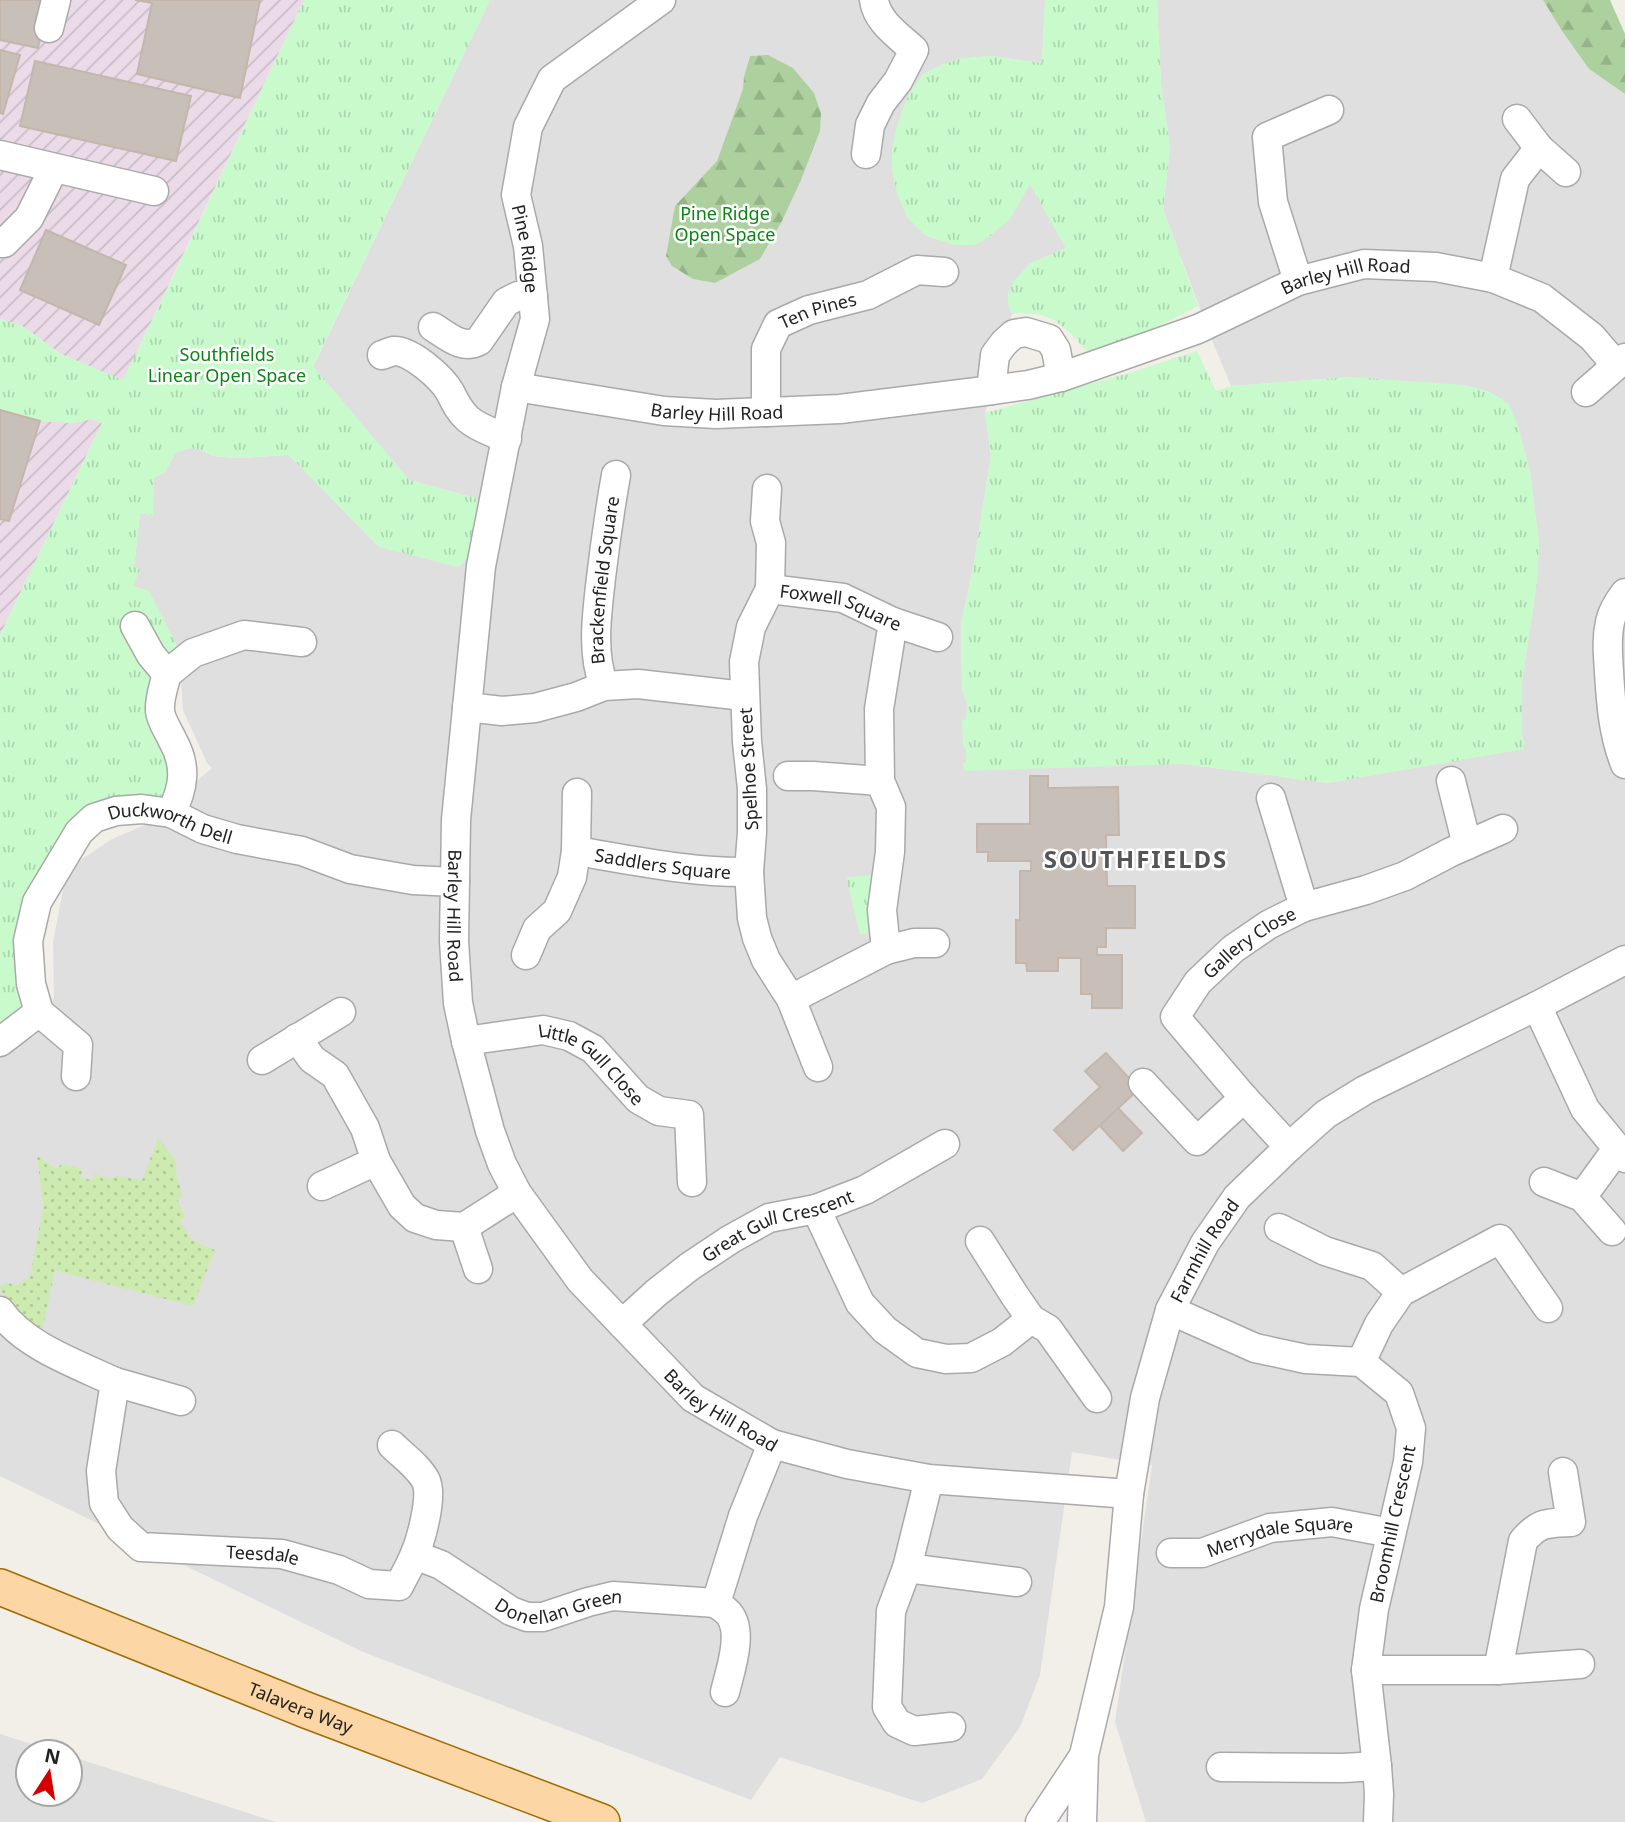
<svg xmlns="http://www.w3.org/2000/svg" width="1625" height="1822" viewBox="0 0 1625 1822" font-family="'Noto Sans',sans-serif">
	<style>
		.residential { fill: #e0dfdf }
		.industrial { fill: url(#industrial-furrows) }
		.grass { fill: url(#grass-dots) }
		.forest { fill: url(#forest-firs) }
		.park { fill: url(#park-tufts) }
		.building { fill: #c7bfb8; stroke: #c4b6ab; stroke-width: 2 }
		.lines { fill: none; stroke-linecap: round; stroke-linejoin: round }
		.minor-casing { stroke: #a9a9a9; stroke-width: 31 }
		.major-casing { stroke: #a06b00; stroke-width: 38 }
		.minor { stroke: #fff; stroke-width: 28 }
		.major { stroke: #fcd6a4; stroke-width: 35 }
		.labels { text-anchor: middle; dominant-baseline: central; stroke-width: 5; stroke-linejoin: round; paint-order: stroke }
		.park-label { font-size: 18px; fill: #0c8416; stroke: #fff }
		.street-label { font-size: 18px; fill: #222; stroke: #fff }
		.district-label { font-size: 24px; font-weight: bold; letter-spacing: 2px; fill: #555; stroke: #fff }
	</style>
	<defs>
		<pattern id="industrial-furrows" width="10" height="10" patternUnits="userSpaceOnUse" patternTransform="scale(1.75)"><rect width="10" height="10" fill="#ebdbe8"/><path d="M-1 1l2-2M0 10L10 0M9 11l2-2" fill="none" stroke="#c9bcc7"/></pattern>
		<pattern id="grass-dots" width="8" height="8" patternUnits="userSpaceOnUse" patternTransform="scale(1.75)"><rect width="8" height="8" fill="#cdebb0"/><path d="M2 2h.1M6 6h.1" fill="none" stroke="#b0c997" stroke-width="1.8" stroke-linecap="round"/></pattern>
		<pattern id="forest-firs" width="22" height="20" patternUnits="userSpaceOnUse" patternTransform="scale(1.75)"><rect width="22" height="20" fill="#add19e"/><path d="M5 1l3.5 6h-7zM16 11l3.5 6h-7z" fill="#95b388"/></pattern>
		<pattern id="park-tufts" width="24" height="20" patternUnits="userSpaceOnUse" patternTransform="scale(1.75)"><rect width="24" height="20" fill="#c8facc"/><path d="M3 7l-1-3M5 7V3M7 7l1-3M15 17l-1-3M17 17v-4M19 17l1-3" fill="none" stroke="#acd6af"/></pattern>
	</defs>
	<rect width="100%" height="100%" fill="#f2efe9"/>
	<path class="residential" d="M490,0h555l-3,63 -52,-7 -32,3 -17,6 69,154 20,-36 36,65 -37,16 -21,39 4,11 -27,99 6,42 -17,108 -13,61 1,65 5,15 -1,58 218,2 144,19 197,-35 -3,-13v-54l15,-99 2,-38 -9,-72 -13,-49 -167,-46 -119,9 -22,-53 -46,-124 7,-62 -9,-63 -4,-84h386l19,31 27,38 36,25v1728h-479l-31,-100 37,-257 -80,-13 -32,223 -20,52 -38,52 -60,24 -142,-46 -29,43 -388,-148 -363,-176v-419l36,-22 18,-38 -1,-55 14,-73 45,-30 33,-14 67,-57 -5,-5 -24,-53 -4,-60 -46,-64 6,-17 -5,-1 6,-55 12,2 1,-37 12,-6 10,-19 14,-5 10,1 14,7 25,2 51,-3 90,92 103,-47 -73,-20 -96,-113z
		M0,1734l57,18h-29v42h42v-38l206,66h-276z"/>
	<path class="industrial" d="M0,0h304l-181,381 -62,-27 -39,-28 -22,-7z
		M0,410l40,11 33,2 19,-4 10,4 -102,212z"/>
	<path class="grass" d="M158,1138l19,24 -2,8 8,26 -6,3 8,17 -5,5 12,19 23,10 -22,56 -138,-35 -14,65c-14,-13 -39,-29 -41,-50l6,-3 11,2 13,-8 13,-70 -6,-51 20,13 4,-5 21,5 -1,9 11,2 2,-6 17,5 6,-3 25,4z"/>
	<path class="forest" d="M1543,0h67l15,34v60l-36,-25 -27,-38z
		M768,55l25,13 21,25 7,20 -1,18 -19,49 -19,41 -22,38 -45,24 -22,-4 -21,-13 -6,-10 9,-50 42,-45 26,-72 1,-12 6,-21z"/>
	<path class="park" d="M304,0h186l-177,366 96,114 73,20 -10,55 -14,12 -79,-20 -90,-92 -51,3 -25,-2 -14,-7 -10,-1 -14,5 -10,19 -11,6 -1,37 -13,-1 -6,53 6,2 -7,17 16,5 30,59 -12,24 11,126 -62,11 -79,91 2,110 -39,30v-407l102,-212 -10,-4 -19,4 -33,-2 -40,-11v-91l22,7 39,28 62,26 52,-107z
		M1045,0h112l4,84 9,64 -7,61 35,97 -72,37 -39,8c-26,-27 -35,-41 -75,-37l-4,-11v-8l5,-13 16,-18 37,-16 -36,-64 -20,35 -21,18 -15,8h-20l-28,-9 -19,-19 -9,-21 -6,-25v-22l4,-20 7,-20 7,-17 13,-18 18,-9 17,-6 32,-3 52,7z
		M1197,351l19,40 15,-5 119,-9 115,8 23,6 20,12 9,20 13,49 9,72 -2,38 -15,99v54l3,14 -197,34 -144,-19 -220,7 -1,-7 3,-2v-13l-3,-2 -1,-27 4,-1 1,-15 -5,-15 -1,-65 13,-61 17,-108 -6,-42 144,-40z
		M880,875l-3,56 -17,4 -14,-58z"/>
	<path class="building" d="M0,0h48l-10,48 -38,-8z
		M135,0h125l-20,98 -103,-24 15,-71z
		M0,50l20,5 -17,59 -3,-1z
		M35,61l156,35 -15,65 -156,-35z
		M46,230l80,35 -27,60 -79,-35z
		M0,410l40,11 -31,100 -9,-2z
		M1030,776h18v12l70,-1 1,48h-13l1,51h28v42h-29v19h-9v8h25v53h-30v-14h-11v-36h-23v13h-31l-1,-8h-10v-43h4v-49h11v-10h-43v-9h-11v-28h53z
		M1106,1053l33,36 -66,61 -19,-20 46,-43 -15,-16z
		M1118,1108l24,25 -19,18 -23,-25z"/>
	<g class="lines">
		<g class="minor-casing">
			<g id="minor">
				<path id="s1" d="M661,0l-109,79 -24,48 -12,68 12,51 7,73 -19,68 -35,179 -25,254 -2,121 4,62 8,38 24,90 12,33 15,29 63,87 113,118 79,46 75,20 82,15 200,15"/>
				<path d="M49,28l7,-28"/>
				<path d="M1517,119l22,29 27,24"/>
				<path d="M866,154l4,-29 11,-22 17,-22 16,-31c-15,-14 -37,-28 -40,-50"/>
				<path d="M0,155l154,36"/>
				<path d="M0,243h4l25,-25 25,-50"/>
				<path d="M1493,278l22,-99 24,-31"/>
				<path d="M1298,281l-25,-79 -6,-65 62,-27"/>
				<path d="M433,327c15,9 29,23 46,14l27,-39 12,-6h15"/>
				<path d="M382,355c1,0 10,-4 11,-4 17,-2 49,27 57,41 5,10 9,19 18,27 10,9 27,14 39,20"/>
				<path id="s2" d="M516,387l148,24 52,3 124,-5 145,-18 43,-6 33,-8 137,-48 100,-48 66,-17 72,3 57,11 49,20 50,39 24,28"/>
				<path d="M991,390l4,-35 9,-12 10,-9 12,-2 23,7 7,11 5,27"/>
				<path d="M1586,392l39,-34"/>
				<path id="s3" d="M766,412v-63l12,-25 31,-14 59,-15 49,-25 27,2"/>
				<path d="M767,489l-2,32 6,22 -1,46"/>
				<path d="M1625,593c-6,8 -13,19 -15,29 -4,17 -2,33 -1,50 2,32 4,62 16,92"/>
				<path d="M135,626l16,29 16,19"/>
				<path id="s4" d="M604,686c-13,-34 -7,-72 -3,-108 4,-34 9,-69 15,-103"/>
				<path d="M467,707l35,4 33,-3 41,-11 28,-11 34,-2 106,12"/>
				<path d="M788,776h25l67,5"/>
				<path d="M1451,781l16,64"/>
				<path d="M1271,798l33,109"/>
				<path d="M171,813c13,-25 16,-47 2,-72 -4,-9 -12,-20 -13,-30 -1,-12 4,-26 7,-37l26,-21 51,-18 58,7"/>
				<path id="s5" d="M576,851c56,9 115,22 173,21"/>
				<path d="M886,950l28,-7h21"/>
				<path d="M526,955l11,-26 20,-18 15,-34 4,-26 1,-58"/>
				<path d="M791,999l95,-49 -4,-40 8,-58 1,-45 -11,-26 -1,-72 14,-87"/>
				<path d="M1537,1006l48,103 40,49"/>
				<path d="M297,1038l15,21 23,16 30,53 11,33 26,45 13,12 21,7 28,2 53,-34"/>
				<path id="s6" d="M466,1041l77,-11 26,6 24,13 45,50 21,12 30,4 3,67"/>
				<path d="M0,1042l39,-30"/>
				<path d="M262,1060l79,-48"/>
				<path id="s7" d="M818,1067l-27,-68 -25,-39 -9,-22 -5,-20 -3,-46 3,-40v-43l-5,-47 -3,-80 7,-35 19,-38 73,9 50,24 45,15"/>
				<path id="s8" d="M76,1076l2,-31 -39,-33 -8,-28 -3,-43 9,-39 42,-70 15,-14 22,-7 26,-2 29,4 32,16 34,10 65,12 48,18 63,11 42,2"/>
				<path d="M1143,1083l54,58 47,-43"/>
				<path id="s9" d="M1289,1147l-45,-49 -69,-81 23,-35 35,-33 35,-24 36,-18 62,-17 39,-14 46,-24 52,-23"/>
				<path d="M1544,1182l38,15 30,34"/>
				<path d="M322,1186l54,-25"/>
				<path d="M1582,1197l35,-48"/>
				<path d="M816,1209l44,94 25,27 32,23 29,6 25,-1 31,-16 29,-23"/>
				<path d="M464,1227l14,42"/>
				<path d="M1279,1228l46,23 47,15 29,26"/>
				<path d="M980,1241l35,55 16,23 17,10 49,69"/>
				<path d="M1170,1310l85,38 51,11 55,3 38,31 12,35 -3,34 -34,147 -8,61 11,96 2,28 -1,28"/>
				<path id="s10" d="M0,1311c24,35 77,53 115,71l-14,89 3,32 16,25 21,19 141,7 57,16 30,14 30,2c5,-10 11,-20 15,-30 7,-16 19,-59 12,-75 -7,-14 -23,-25 -34,-36"/>
				<path id="s11" d="M622,1324l34,-31 33,-26 42,-28 38,-21 47,-9 49,-19 80,-46"/>
				<path d="M1361,1362l18,-38 22,-32 99,-53 48,69"/>
				<path d="M115,1382l66,19"/>
				<path d="M929,1479l-22,89 -16,43 -4,96 10,16 17,8 37,-4"/>
				<path id="s12" d="M1171,1553h31l68,-25 62,-6 59,11"/>
				<path id="s13" d="M415,1555l26,10 70,46 16,6h16l45,-15 25,-6 103,7 27,-87 29,-72"/>
				<path d="M907,1568l110,14"/>
				<path d="M716,1603c4,4 10,7 13,11 15,18 1,57 -4,78"/>
				<path d="M1366,1670h132l82,-6"/>
				<path d="M1498,1670l25,-129c16,-19 24,-18 48,-19l-8,-50"/>
				<path d="M1221,1767l122,1 34,-2"/>
				<path d="M1040,1822l43,-65"/>
				<path id="s14" d="M1082,1822l2,-67 35,-148 10,-113 16,-96 25,-88 35,-67 32,-46 52,-50 37,-33 39,-24 172,-84 88,-46"/>
			</g>
		</g>
		<g class="major-casing">
			<g id="major">
				<path id="s15" d="M0,1587l306,123 296,112"/>
			</g>
		</g>
		<use href="#minor" class="minor"/>
		<use href="#major" class="major"/>
	</g>
	<g class="labels">
		<g class="park-label">
			<text x="725" y="213">Pine Ridge<tspan x="725" dy="21">Open Space</tspan></text>
			<text x="227" y="354">Southfields<tspan x="227" dy="21">Linear Open Space</tspan></text>
		</g>
		<g class="street-label">
			<text stroke="none"><textPath href="#s1" startOffset="312">Pine Ridge</textPath></text>
			<text stroke="none"><textPath href="#s2" startOffset="854">Barley Hill Road</textPath></text>
			<text stroke="none"><textPath href="#s3" startOffset="133">Ten Pines</textPath></text>
			<text stroke="none"><textPath href="#s2" startOffset="203">Barley Hill Road</textPath></text>
			<text stroke="none"><textPath href="#s4" startOffset="107">Brackenfield Square</textPath></text>
			<text stroke="none"><textPath href="#s7" startOffset="572">Foxwell Square</textPath></text>
			<text transform="translate(748 769) rotate(-93)">Spelhoe Street</text>
			<text stroke="none"><textPath href="#s8" startOffset="376">Duckworth Dell</textPath></text>
			<text stroke="none"><textPath href="#s5" startOffset="88">Saddlers Square</textPath></text>
			<text stroke="none"><textPath href="#s1" startOffset="987">Barley Hill Road</textPath></text>
			<text stroke="none"><textPath href="#s9" startOffset="280">Gallery Close</textPath></text>
			<text stroke="none"><textPath href="#s6" startOffset="138">Little Gull Close</textPath></text>
			<text stroke="none"><textPath href="#s11" startOffset="187">Great Gull Crescent</textPath></text>
			<text stroke="none"><textPath href="#s14" startOffset="590">Farmhill Road</textPath></text>
			<text stroke="none"><textPath href="#s1" startOffset="1575">Barley Hill Road</textPath></text>
			<text transform="translate(1392 1524) rotate(-78)">Broomhill Crescent</text>
			<text stroke="none"><textPath href="#s12" startOffset="112">Merrydale Square</textPath></text>
			<text stroke="none"><textPath href="#s10" startOffset="439">Teesdale</textPath></text>
			<text stroke="none"><textPath href="#s13" startOffset="161">Donellan Green</textPath></text>
			<text stroke="none"><textPath href="#s15" startOffset="324">Talavera Way</textPath></text>
		</g>
		<g class="district-label">
			<text x="1136" y="858">SOUTHFIELDS</text>
		</g>
	</g>
	<g transform="translate(49 1773) rotate(12)"><circle r="33" fill="#ffffff" stroke="#a7a7a7" stroke-width="2"/>
	<path d="M0-5L12 26L0 18L-12 26Z" fill="#d40000"/>
	<text y="-10" font-size="19" font-weight="bold" text-anchor="middle" fill="#222222">N</text>
	</g>
</svg>
